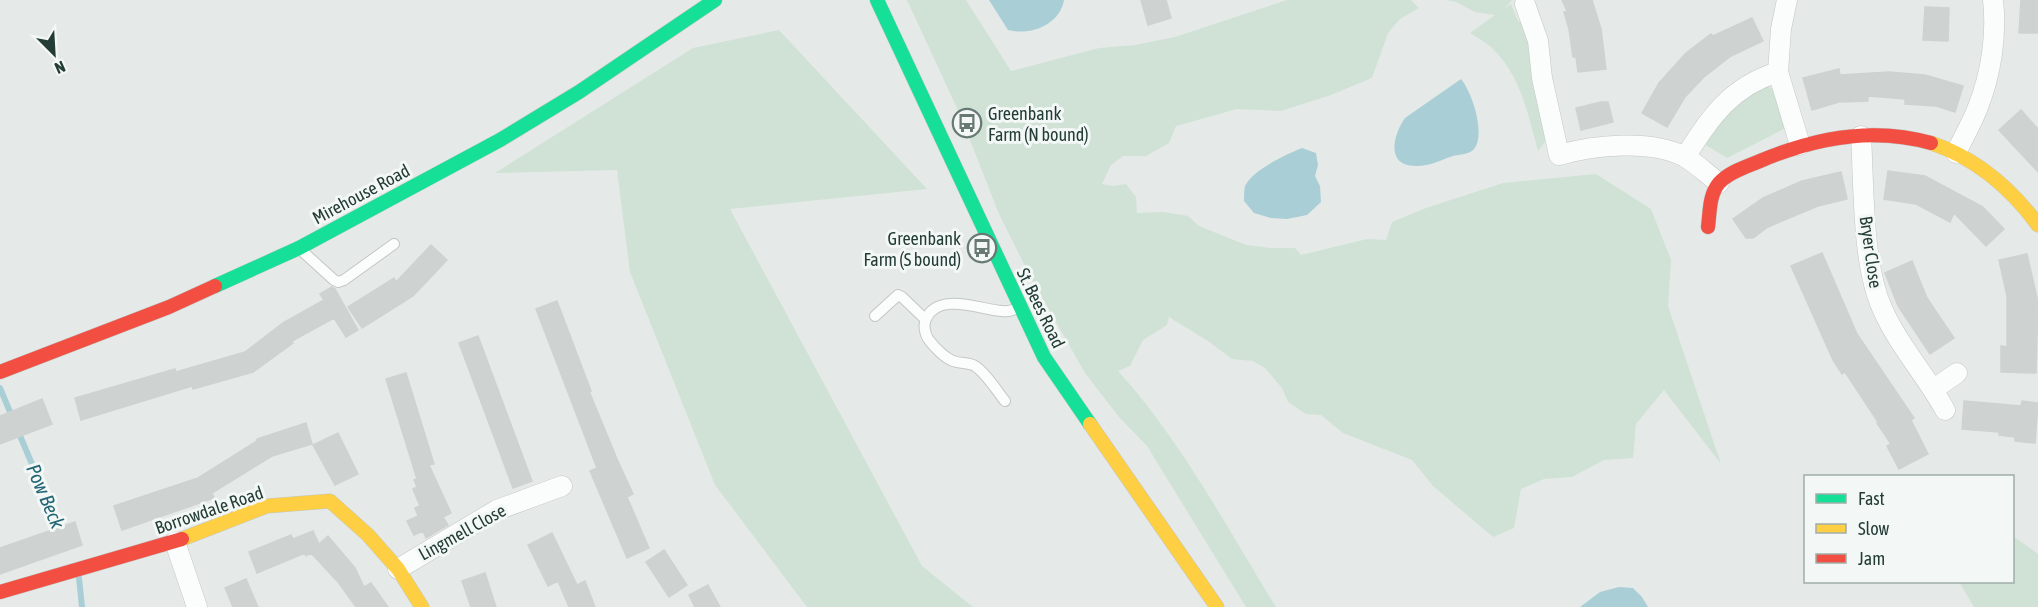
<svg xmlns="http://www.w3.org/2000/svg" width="2038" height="607" viewBox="0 0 2038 607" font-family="'Asap Condensed',sans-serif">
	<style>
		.green { fill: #cfe2d5 }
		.water { fill: #a9ced5 }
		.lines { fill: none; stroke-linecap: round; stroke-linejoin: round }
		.stream { stroke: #a9ced5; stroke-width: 6 }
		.building { fill: #ced2d1; stroke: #ced3d1; stroke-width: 1.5 }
		.lane-casing { stroke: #c2c7c5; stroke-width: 12 }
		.street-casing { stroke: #c2c7c5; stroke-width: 21 }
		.fast-casing { stroke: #c1c7c5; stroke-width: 15 }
		.slow-casing { stroke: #c1c7c5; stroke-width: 15 }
		.jam-casing { stroke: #c1c7c5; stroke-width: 15 }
		.lane { stroke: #fbfcfc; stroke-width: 10 }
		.street { stroke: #fbfcfc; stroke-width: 20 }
		.fast { stroke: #16e098; stroke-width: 14 }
		.slow { stroke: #ffcf43; stroke-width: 14 }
		.jam { stroke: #f24e42; stroke-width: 14 }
		.labels { text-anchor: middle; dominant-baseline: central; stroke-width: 6; stroke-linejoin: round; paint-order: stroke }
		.poi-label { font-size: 18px; fill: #243c36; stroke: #f3f8f6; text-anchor: start }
		.street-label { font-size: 18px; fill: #243c36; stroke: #f3f8f6 }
		.water-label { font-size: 20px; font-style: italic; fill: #226574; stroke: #f3f8f6 }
	</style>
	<rect width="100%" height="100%" fill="#e5eae8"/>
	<path class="green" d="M907,0h59l45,71 88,-23 36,-3 40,-8 112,-37h124l8,8 -19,11 -12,14 -16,45 -41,17 -50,16 -44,-2 -61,17 -7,17 -23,13h-23l-12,9 -9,19 10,2 14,-2 10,13 1,16 26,-1 25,4 11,10 47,19 25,3h24l6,7 66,-16 19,1 6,-18 34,-14 77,-25 93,-9 55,35 20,51 -3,46 53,158 -57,-74 -28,34 -3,34 -29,2 -32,17 -28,2 -23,10 -7,39 -21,9 -60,-51 -21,-26 -69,-27 -22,-18 -15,-1 -18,-12 -6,-14 -17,-20 -12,-7 -21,-2 -24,-18 -39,-24 -2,8 -24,15 -13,26 -12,5c63,69 109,157 158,236h-30l-99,-161 -28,-29 -34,-44 -53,-93 -33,-66 -38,-97z
		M1446,0h66l-8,9 7,-5 7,17 7,3 21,116 -8,11c-10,-36 -17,-75 -45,-102 -6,-6 -15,-11 -23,-16l25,-18 -20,-3 -19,-10z
		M779,30l148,159 -197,20 192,357 51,41h-166l-92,-122 -85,-213 -13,-102 -122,3 198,-125z
		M1764,85l9,4 13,39 -59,30 -23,-14 18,-28z
		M2013,536l25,18v53h-64l-15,-25h53z"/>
	<path class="water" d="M989,0h75c-4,25 -34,36 -56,30z
		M1461,79c11,13 25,55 13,70 -5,6 -14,5 -21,7 -12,4 -23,10 -36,10 -32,1 -24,-31 -12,-48z
		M1302,148l14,5 2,12 -3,11 5,10 1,16 -14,13 -20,4 -16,-1 -17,-5 -10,-12c0,-4 0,-11 1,-15 7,-16 42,-32 57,-38z
		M1619,587l14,1 9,9 6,10h-68l20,-15z"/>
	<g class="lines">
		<path class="stream" d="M0,388l13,31
			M18,431l44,104
			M79,578l3,29"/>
	</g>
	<path class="building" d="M1141,0h25l5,18 -23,7z
		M1562,0h30l9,29 5,40 -28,3 -2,-15h-3l-4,-28 -5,-17 3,-1z
		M2021,0h17v33h-19z
		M1925,7l24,1 -1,33 -25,-1z
		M1752,18l11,23 -32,15 -27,21 -19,20 -18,30 -25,-14 17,-30 27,-30 25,-19 2,2z
		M1839,69l1,6 49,-3 36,3 38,11 -8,26 -19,-6 -31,-2v-5l-37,-3v5l-29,1 -27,8 -9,-32z
		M1601,102h7l5,20 -32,8 -5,-22z
		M2021,110l17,19v43l-39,-42z
		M1888,171l37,5 58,31 21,22 -18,17 -32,-33 -4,9 -34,-18 -32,-5z
		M1841,172l6,27 -29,7 -50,21 -15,11h-7l-13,-19 30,-21 39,-17z
		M431,245l16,15 -34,36 -51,32 -14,-21 46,-29 2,4z
		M1822,253l35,81 57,84 -3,2 17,34 -29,15 -12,-23 4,-2 -14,-21 1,-1 -33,-50 -3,2 -9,-14 -42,-94z
		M2027,254l11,48 -2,71 -35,-1v-26l6,1v-51l-8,-36z
		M1912,261l15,37 27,40 -24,16 -32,-48 -13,-33z
		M332,287l3,2 23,41 -12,7 -12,-19 -42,23 1,2 -40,29 -60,17 -1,-3 -111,34 -6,-22 100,-29 1,3 69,-20 38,-29 41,-23 -4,-6z
		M557,301l34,90h-2l28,68 16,35 -6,3 22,51 -22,10 -37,-87 7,-3 -61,-159z
		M478,336l54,145 -19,7 -54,-145z
		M406,373l28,91 -5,1 22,48 -8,4 5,8 -22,13 -3,-7 -9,4 -7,-14 11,-5 -3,-8 5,-2 -7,-17 4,-2 -3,-7 3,-1 -31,-100z
		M42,399l10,25 -52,20v-28z
		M1964,401l57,5 1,-5 16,2 -3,40 -20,-2v-4l-16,-2v-3l-37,-3z
		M306,423l6,21 -40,12 -60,37 2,5 -92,32 -8,-24 84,-28 59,-37v-2z
		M338,433l20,41 -23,11 -22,-40z
		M75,522l7,23 -82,29v-26z
		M313,531l6,13 9,-8 27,32 9,19 7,-4 17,24h-32l-18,-25 -27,-29 -5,3 -1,-3 -48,20 -8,-21 42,-17 2,4z
		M552,533l25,52 8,-4 10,26h-26l-11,-26 -10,5 -20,-41z
		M664,550l23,35 -18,12 -23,-35z
		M485,573l11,34h-25l-9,-26z
		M246,579l12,28h-25l-8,-19z
		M708,585l12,22h-25l-6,-12z"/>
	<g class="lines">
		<g class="lane-casing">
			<path id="lane" d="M301,250l33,30 4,2 6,-2 50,-36
				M875,316l23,-21 4,2 23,22
				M1005,401c-9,-11 -18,-27 -30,-35 -7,-4 -14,-2 -22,-5 -8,-3 -19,-14 -24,-21 -4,-5 -6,-15 -3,-21 12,-28 56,-9 76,-8 7,1 12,-1 18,-4"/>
		</g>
		<g class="street-casing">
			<path id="street" d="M1787,0l-6,29 -3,43 22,73
				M1525,4l13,37 4,37 17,77c36,-10 92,-16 126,2 12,7 23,18 34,26
				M1861,136c3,50 1,127 21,172 16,37 44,67 63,102
				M1956,153c7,-15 16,-30 22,-46 13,-33 19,-72 15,-107
				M1685,157c26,-40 45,-70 93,-85
				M1934,389l23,-16
				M175,542l22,65
				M398,569l99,-59 65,-24"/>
		</g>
		<g class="fast-casing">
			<path id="fast" d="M877,0l167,357 46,67
				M215,286l84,-38 201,-108 79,-48 136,-92"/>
		</g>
		<g class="slow-casing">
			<path id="slow" d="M1931,143c45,15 79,44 107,82
				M1090,424l127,183
				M182,539l85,-33 63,-5 38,34 30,34 24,38"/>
		</g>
		<g class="jam-casing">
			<path id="jam" d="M1708,227c2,-15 1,-32 11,-44 10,-11 27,-16 41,-22 54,-23 112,-35 171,-18
				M0,372l169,-65 46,-21
				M0,592l182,-53"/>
		</g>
		<use href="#lane" class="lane"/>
		<use href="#street" class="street"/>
		<use href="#fast" class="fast"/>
		<use href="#slow" class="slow"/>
		<use href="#jam" class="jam"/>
	</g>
	<defs>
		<g id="bus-ring" transform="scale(1.5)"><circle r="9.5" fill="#f3f8f6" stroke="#687974" stroke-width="1.5"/><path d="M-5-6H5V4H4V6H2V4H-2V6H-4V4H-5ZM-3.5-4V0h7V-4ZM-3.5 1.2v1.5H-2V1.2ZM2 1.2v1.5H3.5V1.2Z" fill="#687974"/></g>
	</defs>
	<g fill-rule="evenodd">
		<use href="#bus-ring" x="967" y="123"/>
		<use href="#bus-ring" x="982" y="248"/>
	</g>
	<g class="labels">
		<g class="poi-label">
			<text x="988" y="113">Greenbank<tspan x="988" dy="21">Farm (N bound)</tspan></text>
			<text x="961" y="238" text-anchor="end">Greenbank<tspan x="961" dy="21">Farm (S bound)</tspan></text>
		</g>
		<g class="street-label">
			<text transform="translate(361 194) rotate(-28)">Mirehouse Road</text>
			<text transform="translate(1871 252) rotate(82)">Bryer Close</text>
			<text transform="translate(1041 308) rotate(64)">St. Bees Road</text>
			<text transform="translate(209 510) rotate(-19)">Borrowdale Road</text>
			<text transform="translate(462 532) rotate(-29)">Lingmell Close</text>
		</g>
		<g class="water-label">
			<text transform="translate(46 496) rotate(67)">Pow Beck</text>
		</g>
	</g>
	<rect x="1804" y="475" width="210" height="108" fill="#f3f8f6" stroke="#a0ada9" stroke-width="1.5"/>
	<rect x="1816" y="494" width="30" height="9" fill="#16e098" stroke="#a0ada9" stroke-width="1.5"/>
	<text x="1858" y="505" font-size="18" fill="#243c36">Fast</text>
	<rect x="1816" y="524" width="30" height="9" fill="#ffcf43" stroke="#a0ada9" stroke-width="1.5"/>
	<text x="1858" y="535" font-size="18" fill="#243c36">Slow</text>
	<rect x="1816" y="554" width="30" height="9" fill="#f24e42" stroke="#a0ada9" stroke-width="1.5"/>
	<text x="1858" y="565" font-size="18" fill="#243c36">Jam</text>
	<g transform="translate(54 54) rotate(156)" stroke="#f3f8f6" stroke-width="4.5" paint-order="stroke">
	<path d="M0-4.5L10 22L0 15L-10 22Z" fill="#243c36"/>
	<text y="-9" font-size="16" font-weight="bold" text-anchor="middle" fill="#243c36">N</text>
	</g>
</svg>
